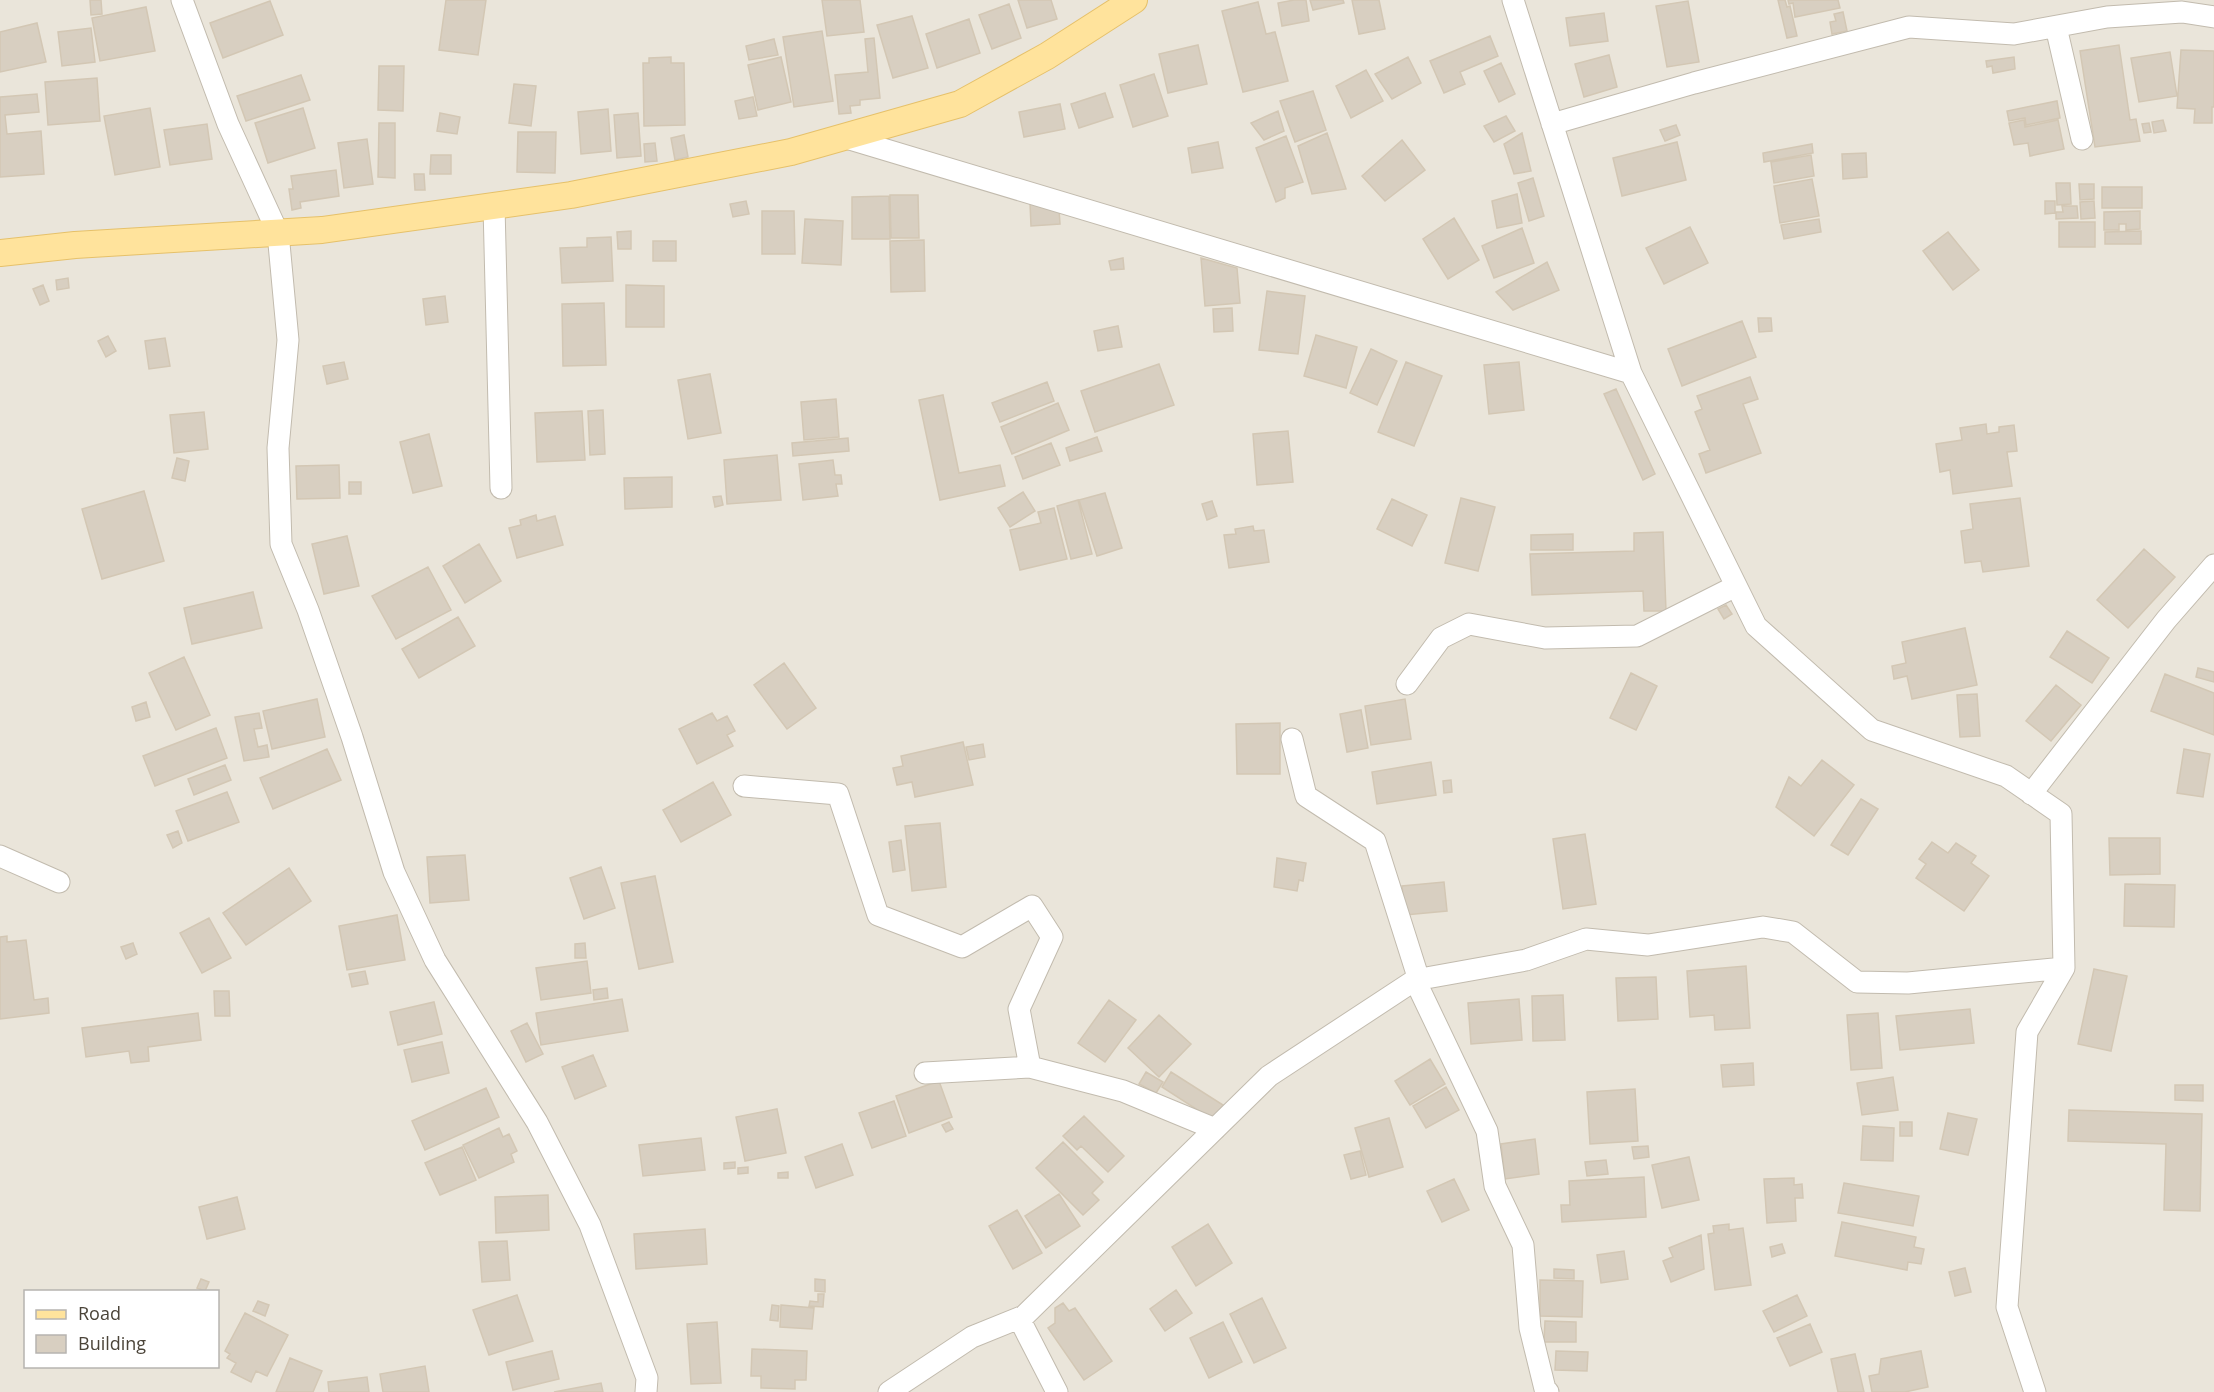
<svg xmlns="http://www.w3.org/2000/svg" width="2214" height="1392" viewBox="0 0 2214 1392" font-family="'Open Sans',sans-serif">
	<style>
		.residential { fill: #eae5da; fill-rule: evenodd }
		.building { fill: #d8cfc1; stroke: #d3c7b4; stroke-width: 1.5 }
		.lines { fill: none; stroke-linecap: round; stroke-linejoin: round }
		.minor-casing { stroke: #c2bbae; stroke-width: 23 }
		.major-casing { stroke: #e6c16a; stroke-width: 28 }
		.minor { stroke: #fff; stroke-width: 21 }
		.major { stroke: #ffe39c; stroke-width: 26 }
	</style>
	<rect width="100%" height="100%" fill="#f6f3ec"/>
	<path class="residential" d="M0,0h2214v1392h-2214zM26,1292h192v74h-192z"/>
	<path class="building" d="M90,0h11l1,14 -11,1z
		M446,0h40l-8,55 -39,-5z
		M822,0h38l4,32 -37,4z
		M1018,0h33l6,19 -30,9z
		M1294,0h12l3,21 -27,5 -4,-23z
		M1310,0h33l1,3 -31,7z
		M1352,0h27l6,29 -26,5z
		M1778,0h7l2,7 3,-1 7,30 -10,2z
		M1788,0h50l2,8 -45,9 -2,-14 -4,1z
		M270,1l13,34 -60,23 -13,-35z
		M1688,1l11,61 -32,5 -11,-61z
		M1258,2l8,32 9,-2 13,49 -45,11 -21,-81z
		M1009,4l12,34 -29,11 -13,-34z
		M146,7l9,44 -55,10 -8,-43z
		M1843,12l4,19 -15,3 -2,-12 6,-1 -2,-7z
		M1604,13l4,28 -38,5 -4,-28z
		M912,16l16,52 -35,10 -16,-53z
		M969,19l11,34 -43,15 -11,-34z
		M37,23l9,39 -46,10v-40z
		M91,28l4,34 -33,4 -4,-34z
		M822,31l11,70 -39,6 -11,-70z
		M1490,36l8,20 -38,16 5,12 -21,9 -14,-32z
		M874,38l6,60 -20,2v5l-10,1 1,7 -12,1 -4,-39 33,-3 -3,-33z
		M774,39l4,16 -29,5 -3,-14z
		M1198,45l9,39 -39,9 -9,-39z
		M2119,45l11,75 6,-1 4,22 -45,6 -15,-96z
		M2181,50l33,1v56h-2v16h-18l1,-14 -18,-1z
		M2170,52l7,44 -38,6 -8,-44z
		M1609,55l8,32 -33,10 -9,-33z
		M671,57v6h13l1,62 -41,1 -1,-63h6v-5z
		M781,57l10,45 -33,8 -10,-45z
		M1408,57l13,26 -29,16 -17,-25z
		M2014,57l1,12 -22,4 -1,-7 -5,1 -1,-6z
		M1501,63l14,31 -16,8 -15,-31z
		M379,66h25l-1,45 -25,-1z
		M1366,70l17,31 -32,17 -15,-32z
		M1154,74l14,42 -35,11 -13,-42z
		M301,75l9,25 -64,21 -9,-25z
		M97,78l3,43 -52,4 -3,-43z
		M514,84l22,2 -5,40 -22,-3z
		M1313,91l13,39 -31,12 -15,-41z
		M1105,93l8,24 -34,11 -8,-24z
		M37,94l2,18 -34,3 2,19 34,-3 3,43 -44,3v-80z
		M753,97l4,19 -18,3 -4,-18z
		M2057,101l3,17 -34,7 -1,-7 -16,3 -2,-10z
		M1060,104l5,25 -41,8 -5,-25z
		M150,108l10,59 -45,8 -11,-59z
		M303,108l12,40 -47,15 -13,-40z
		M608,109l3,42 -30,3 -3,-42z
		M1278,111l6,20 -20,9 -13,-17z
		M440,113l20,4 -3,17 -20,-3z
		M638,113l3,43 -24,2 -3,-43z
		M1506,116l9,15 -21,11 -10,-16z
		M2024,120l1,7 33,-7 6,29 -34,7 -2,-13 -14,2 -5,-22z
		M2163,120l3,11 -12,2 -2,-11z
		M379,123h16v55l-17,-1z
		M2149,123l2,9 -7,1 -2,-9z
		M207,124l5,35 -42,6 -6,-35z
		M1676,125l4,10 -15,6 -5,-11z
		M518,132h38l-1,41 -38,-1z
		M1327,133l19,56 -34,5 -14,-48z
		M1522,133l9,38 -17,3 -10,-30z
		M684,135l4,22 -13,3 -4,-22z
		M1286,136l17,46 -18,6v10l-9,4 -20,-54z
		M367,139l6,45 -29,4 -6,-45z
		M1402,140l23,30 -40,31 -23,-25z
		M1218,142l5,26 -31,5 -4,-25z
		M1677,142l9,38 -64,16 -9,-38z
		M655,143l2,18 -12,1 -1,-18z
		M1812,144l1,9 -49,9 -1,-9z
		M1866,153l1,24 -24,2 -1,-25z
		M431,155h20v19h-21z
		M1811,155l3,21 -40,7 -3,-21z
		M336,170l3,26 -39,6 1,6 -9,2 -3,-21h4l-2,-13z
		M414,174h10l1,16h-10z
		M1533,178l11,38 -15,5 -11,-38z
		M1812,179l7,37 -39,7 -6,-37z
		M2056,183h14l1,21 -14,1z
		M2079,184h15v15l-14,1z
		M2102,187h40v21h-40z
		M1517,194l5,29 -25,5 -5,-27z
		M890,195h28l1,43h-28z
		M889,196l1,43h-38v-42z
		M746,201l3,13 -16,3 -3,-13z
		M2045,201h10v12l-10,1z
		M2094,201l1,17 -14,1 -1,-17z
		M1030,203l29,6 1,15 -29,2z
		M2062,206h15l1,12 -22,1v-7h7z
		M762,211h32l1,43h-33z
		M2140,211v18l-14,1v-6h-7v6h-15v-18z
		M1454,218l25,42 -31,19 -25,-40z
		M805,219l38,2 -2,44 -39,-2z
		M1819,219l2,13 -37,7 -3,-14z
		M2059,222h36v25h-36z
		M1690,227l18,36 -44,21 -18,-36z
		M1522,228l12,35 -40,15 -12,-32z
		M631,231v18h-13l-1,-17z
		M2141,231v13h-36v-12z
		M1948,232l31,38 -26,20 -30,-39z
		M611,237l2,44 -51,2 -2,-35 27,-1v-9z
		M924,240l1,51 -34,1 -1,-51z
		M653,241h23v20h-23z
		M1123,258l1,11 -13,1 -2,-9z
		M1201,258l36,10 3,35 -35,3z
		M1547,262l12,28 -46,20 -17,-18z
		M68,278l1,10 -12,2 -1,-10z
		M43,285l6,16 -9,4 -7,-16z
		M626,285l38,1v41h-38z
		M1267,291l38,5 -7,58 -39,-4z
		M445,296l3,26 -22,3 -3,-26z
		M604,303l2,62 -43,1 -1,-62z
		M1232,308l1,23 -19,1 -1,-23z
		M1758,318h13l1,13 -13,1z
		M1742,321l14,36 -74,29 -14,-37z
		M1118,326l4,21 -24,4 -4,-20z
		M1316,335l41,12 -11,41 -42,-12z
		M108,336l8,15 -10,6 -8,-16z
		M165,338l5,28 -21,3 -4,-28z
		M1371,349l26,12 -20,44 -27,-12z
		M344,362l4,17 -21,5 -4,-18z
		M1406,362l36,14 -28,70 -36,-14z
		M1519,362l5,48 -35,4 -5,-49z
		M1159,364l15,41 -79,27 -14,-41z
		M710,374l11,59 -33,6 -10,-59z
		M1750,377l8,22 -15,5 18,49 -55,20 -7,-19 11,-4 -15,-38 7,-3 -5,-13z
		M1047,382l7,19 -54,21 -8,-19z
		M1616,389l39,85 -12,6 -39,-86z
		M943,395l16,78 41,-8 5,21 -65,14 -21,-100z
		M836,399l3,38 -35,3 -3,-38z
		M1058,403l11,27 -57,24 -11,-27z
		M603,410l2,44 -15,1 -2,-44z
		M582,411l3,49 -48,2 -2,-49z
		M204,412l4,37 -34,4 -4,-38z
		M1986,424l1,10 12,-2v-5l15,-2 3,26 -10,1 5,34 -59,8 -3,-24 -10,2 -4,-28 26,-4 -2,-12z
		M1288,431l5,51 -36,3 -4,-51z
		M429,434l13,52 -29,7 -13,-51z
		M1097,437l5,14 -32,10 -4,-13z
		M848,438l1,13 -56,5 -1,-13z
		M1051,443l9,22 -37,14 -8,-22z
		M777,455l4,45 -54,4 -3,-44z
		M177,458l12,3 -4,20 -13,-3z
		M833,460l2,15h6l1,9h-6l2,12 -35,4 -4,-36z
		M339,465l1,33 -43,1 -1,-33z
		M672,477v30l-47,2 -1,-31z
		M349,482h12v12h-12z
		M144,491l20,70 -62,18 -20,-70z
		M1023,492l12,19 -25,16 -12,-19z
		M1105,493l17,55 -25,8 -18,-56z
		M721,496l2,9 -8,2 -2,-10z
		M1461,498l34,9 -17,64 -33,-8z
		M2020,498l9,68 -46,6 -2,-11 -16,2 -4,-32 12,-2 -3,-25z
		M1392,499l35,16 -15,31 -35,-17z
		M1078,500l14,54 -21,5 -14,-53z
		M1212,501l5,15 -10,4 -5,-16z
		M1054,508l13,51 -47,11 -10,-40 31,-7 -3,-11z
		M536,515l1,6 18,-5 8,29 -46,13 -8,-30 12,-3 -1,-5z
		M1253,526l1,5 10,-1 5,32 -40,6 -5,-33 12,-1 -1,-5z
		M1663,532l3,79h-22l-1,-20 -111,4 -2,-41 104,-3v-18z
		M1573,534v16h-42v-15z
		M347,536l12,50 -35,8 -12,-50z
		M479,544l22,37 -36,22 -22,-37z
		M2144,549l31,28 -47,51 -31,-28z
		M428,567l23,43 -55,29 -24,-43z
		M253,592l9,36 -70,16 -8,-36z
		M1726,605l6,9 -8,5 -6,-10z
		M458,617l17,29 -56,32 -17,-29z
		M1965,628l12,57 -65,14 -5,-23 -13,3 -2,-13 14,-3 -4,-21z
		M2067,631l42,27 -17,25 -42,-26z
		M184,657l26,58 -34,15 -27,-57z
		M784,663l32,45 -29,21 -33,-44z
		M2198,668l16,4v10l-18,-5z
		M1631,673l26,13 -21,44 -26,-12z
		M2165,674l49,19v42l-63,-24z
		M2056,685l25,20 -30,36 -25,-20z
		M1977,694l3,42 -20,1 -3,-42z
		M317,699l8,38 -53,12 -9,-38z
		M1405,699l6,40 -40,6 -6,-39z
		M146,702l4,15 -14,4 -4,-14z
		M1361,710l7,38 -21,4 -7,-38z
		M259,713l3,15 -8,1 4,18 9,-2 2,12 -25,4 -9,-44z
		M712,713l5,8 10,-5 8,15 -8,4 6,11 -36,18 -18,-35z
		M1280,723v51h-43l-1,-50z
		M216,728l11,30 -72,28 -12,-30z
		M963,742l10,43 -58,12 -3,-15 -15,3 -4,-17 10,-2 -2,-10z
		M983,744l2,13 -16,3 -3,-13z
		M327,749l14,31 -68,29 -13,-31z
		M2184,749l26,5 -7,43 -26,-4z
		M1822,760l32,25 -40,51 -38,-29 13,-30 12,9z
		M1431,762l5,33 -59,9 -5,-32z
		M225,765l6,15 -37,15 -6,-16z
		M1451,780l1,12 -8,1 -1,-12z
		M713,782l18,33 -50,27 -18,-32z
		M227,792l12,30 -51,19 -12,-30z
		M1861,799l17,10 -30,46 -17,-10z
		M940,823l6,64 -34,4 -7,-65z
		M178,831l4,12 -9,5 -6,-13z
		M1585,834l11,70 -33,5 -10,-70z
		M2109,838h51v36l-50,1z
		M901,840l4,30 -12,2 -4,-30z
		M1932,842l16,11 8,-10 20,13 -5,7 18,13 -25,35 -48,-33 10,-14 -7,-5z
		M465,855l4,45 -39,3 -3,-46z
		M1277,858l29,5 -3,18 -4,-1 -2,11 -23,-4z
		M601,867l14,41 -31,11 -14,-41z
		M289,868l22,33 -65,44 -23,-32z
		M655,876l18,86 -34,7 -18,-86z
		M1444,882l3,29 -42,4 -3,-29z
		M2125,884l50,1 -1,42 -50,-1z
		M397,915l8,45 -58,10 -8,-44z
		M209,918l22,40 -29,15 -22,-40z
		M7,936v6l19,-2 8,60 14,-2 1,15 -49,6v-82z
		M133,943l4,11 -11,5 -5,-12z
		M585,943l1,15h-11v-14z
		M587,961l4,32 -50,7 -5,-32z
		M1746,966l4,62 -35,2 -1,-15 -24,2 -3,-46z
		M2094,969l33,7 -16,75 -33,-7z
		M365,971l3,13 -16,3 -3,-13z
		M1656,977l2,42 -40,2 -2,-43z
		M607,988l1,10 -14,2 -1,-10z
		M214,991h15l1,25h-15z
		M1563,995l2,45 -32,1 -1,-45z
		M622,999l6,32 -87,14 -5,-32z
		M1519,999l3,41 -51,4 -3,-41z
		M1109,1000l27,20 -31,42 -27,-19z
		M434,1002l8,32 -44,11 -8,-33z
		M1970,1009l4,34 -74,7 -4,-34z
		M198,1013l3,27 -53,7 1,14 -18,2 -2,-12 -43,6 -4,-29z
		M1878,1013l4,55 -31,2 -4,-55z
		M1159,1015l32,29 -32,33 -31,-29z
		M527,1023l16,31 -17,8 -15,-31z
		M442,1042l7,31 -37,9 -8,-32z
		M593,1055l13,31 -31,13 -13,-32z
		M1430,1059l15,25 -35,21 -15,-24z
		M1753,1063l1,22 -31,2 -2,-22z
		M1146,1072l17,10 -7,11 -17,-9z
		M1171,1072l52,33 -10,15 -51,-33z
		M1893,1077l5,33 -36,5 -5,-32z
		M939,1081l13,36 -43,16 -13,-37z
		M2175,1085h28v16l-28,-1z
		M1446,1087l13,23 -33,18 -13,-22z
		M486,1088l13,29 -74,33 -13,-29z
		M1635,1089l3,52 -48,3 -3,-52z
		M894,1101l12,35 -34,12 -13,-35z
		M777,1109l9,44 -41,8 -9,-44z
		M2069,1110l133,4 -2,97 -36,-1 2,-66 -98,-3z
		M1948,1113l29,6 -9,36 -28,-6z
		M1084,1116l40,40 -16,16 -27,-26 -4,4 -14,-14z
		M1389,1118l14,49 -34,10 -14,-49z
		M949,1122l4,7 -7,3 -4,-7z
		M1900,1122h12v14h-12z
		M1863,1126l31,2 -1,33 -32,-1z
		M499,1128l4,9 6,-3 8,17 -6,3 3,8 -35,16 -16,-33z
		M701,1138l4,32 -62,6 -4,-31z
		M1535,1139l4,35 -34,5 -4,-35z
		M1063,1142l40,40 -11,11 7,7 -16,15 -47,-47z
		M842,1144l11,31 -37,13 -11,-31z
		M1648,1146l1,11 -15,2 -2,-12z
		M462,1147l14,33 -36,15 -15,-32z
		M1360,1151l6,24 -15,4 -7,-24z
		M1689,1157l10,43 -37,8 -10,-43z
		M1606,1160l2,14 -21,2 -2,-14z
		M735,1162v6l-11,1v-6z
		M748,1167v6l-10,1v-6z
		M788,1172v6h-10v-5z
		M1644,1177l2,40 -84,5 -1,-17h9l-1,-24z
		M1794,1178v7l8,-1 1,14h-8l1,23 -29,2 -3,-44z
		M1454,1179l15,31 -27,12 -15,-31z
		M1844,1183l75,13 -6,30 -75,-13z
		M1059,1194l21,32 -34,22 -21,-32z
		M548,1195l1,35 -53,3 -1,-36z
		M237,1197l8,32 -38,10 -8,-32z
		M1017,1210l25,43 -29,16 -24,-43z
		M1842,1222l74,15 -2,10 10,2 -3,15 -13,-2 -1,8 -72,-14z
		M1208,1224l24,39 -36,23 -24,-39z
		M1729,1224v6l14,-2 8,57 -36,5 -7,-56 6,-1 -1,-7z
		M705,1229l2,35 -71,5 -2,-35z
		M1701,1235l3,34 -33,13 -8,-21 10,-4 -4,-9z
		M507,1241l3,39 -28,2 -3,-40z
		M1782,1244l3,9 -13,4 -2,-10z
		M1624,1251l4,28 -27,4 -4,-28z
		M1965,1268l6,24 -16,4 -6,-24z
		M1554,1269l20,1v9l-20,-1z
		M201,1279l8,3 -4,9 -8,-3z
		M815,1279l10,1v12l-10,-1z
		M1540,1280l43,1 -1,36 -42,-1z
		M1176,1290l16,23 -27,18 -15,-22z
		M818,1294h6l-1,13 -14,-1 1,-5 8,1z
		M517,1295l16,46 -44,14 -16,-45z
		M1797,1295l10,21 -33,16 -11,-21z
		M1262,1298l24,50 -32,15 -24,-49z
		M258,1301l11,4 -4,11 -12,-5z
		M1063,1303l6,8 6,-3 37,53 -28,19 -36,-52 7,-5v-15z
		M772,1305l7,1 -1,15 -8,-1z
		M781,1305l33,3 -2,21 -32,-2z
		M245,1313l43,22 -21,41 -11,-5 -5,11 -20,-10 5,-9 -9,-5 3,-4 -5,-3z
		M1545,1321l31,1v20h-32z
		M717,1322l4,61 -30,1 -4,-60z
		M1223,1322l19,40 -33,16 -19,-40z
		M1810,1324l12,28 -32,14 -13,-28z
		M752,1349l55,2 -1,29h-11v9l-34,-1v-12h-10z
		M552,1351l7,28 -46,11 -7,-28z
		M1556,1351l32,1 -1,19 -32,-1z
		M1921,1351l7,36 -23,5h-33l-3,-16 10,-2 2,-15z
		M1855,1354l9,38h-26l-7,-33z
		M290,1358l32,13 -9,21h-37z
		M425,1366l4,26h-46l-3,-18z
		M367,1377l2,15h-40l-1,-10z
		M601,1383l2,9h-49z"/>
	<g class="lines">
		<g class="minor-casing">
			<path id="minor" d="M182,0l46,124 50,109 10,107 -10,108 3,96 27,66 44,127 42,135 41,88 102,162 53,103 57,153 -1,14
				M1513,0l118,373 125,253 116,104 134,46 55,38 3,154 -37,64 -20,275 28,85
				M2056,27l26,112
				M1552,124l142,-41 215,-56 105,7 93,-17 75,-5 32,5
				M843,137l788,236
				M494,206l7,282
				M1407,684l34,-46 28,-14 76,14 92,-2 99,-50
				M1292,739l14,57 69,45 44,139
				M744,786l94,8 40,121 84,32 70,-41 20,31 -33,72 11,58 93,24 92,38
				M2031,794l135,-174 48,-55
				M0,856l59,26
				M1415,980l72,151 8,55 28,59 7,83 15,61 3,3
				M925,1073l105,-6
				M889,1392l83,-55 52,-21
				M1057,1392l-37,-72 249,-244 146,-96 111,-20 60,-21 62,6 115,-18 30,5 64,50 51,1 156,-15"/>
		</g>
		<g class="major-casing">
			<path id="major" d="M0,253l75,-8 247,-15 249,-35 220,-43 169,-48 87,-48 87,-56"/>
		</g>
		<use href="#minor" class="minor"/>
		<use href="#major" class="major"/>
	</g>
	<rect x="24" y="1290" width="195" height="78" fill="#ffffff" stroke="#b7b4b0" stroke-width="1.5"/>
	<rect x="36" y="1310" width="30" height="9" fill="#ffe39c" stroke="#b7b4b0" stroke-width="1.5"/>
	<text x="78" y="1320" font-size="18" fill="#4b4439">Road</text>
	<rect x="36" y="1335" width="30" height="18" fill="#d8cfc1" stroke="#b7b4b0" stroke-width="1.5"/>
	<text x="78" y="1350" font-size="18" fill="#4b4439">Building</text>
</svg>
